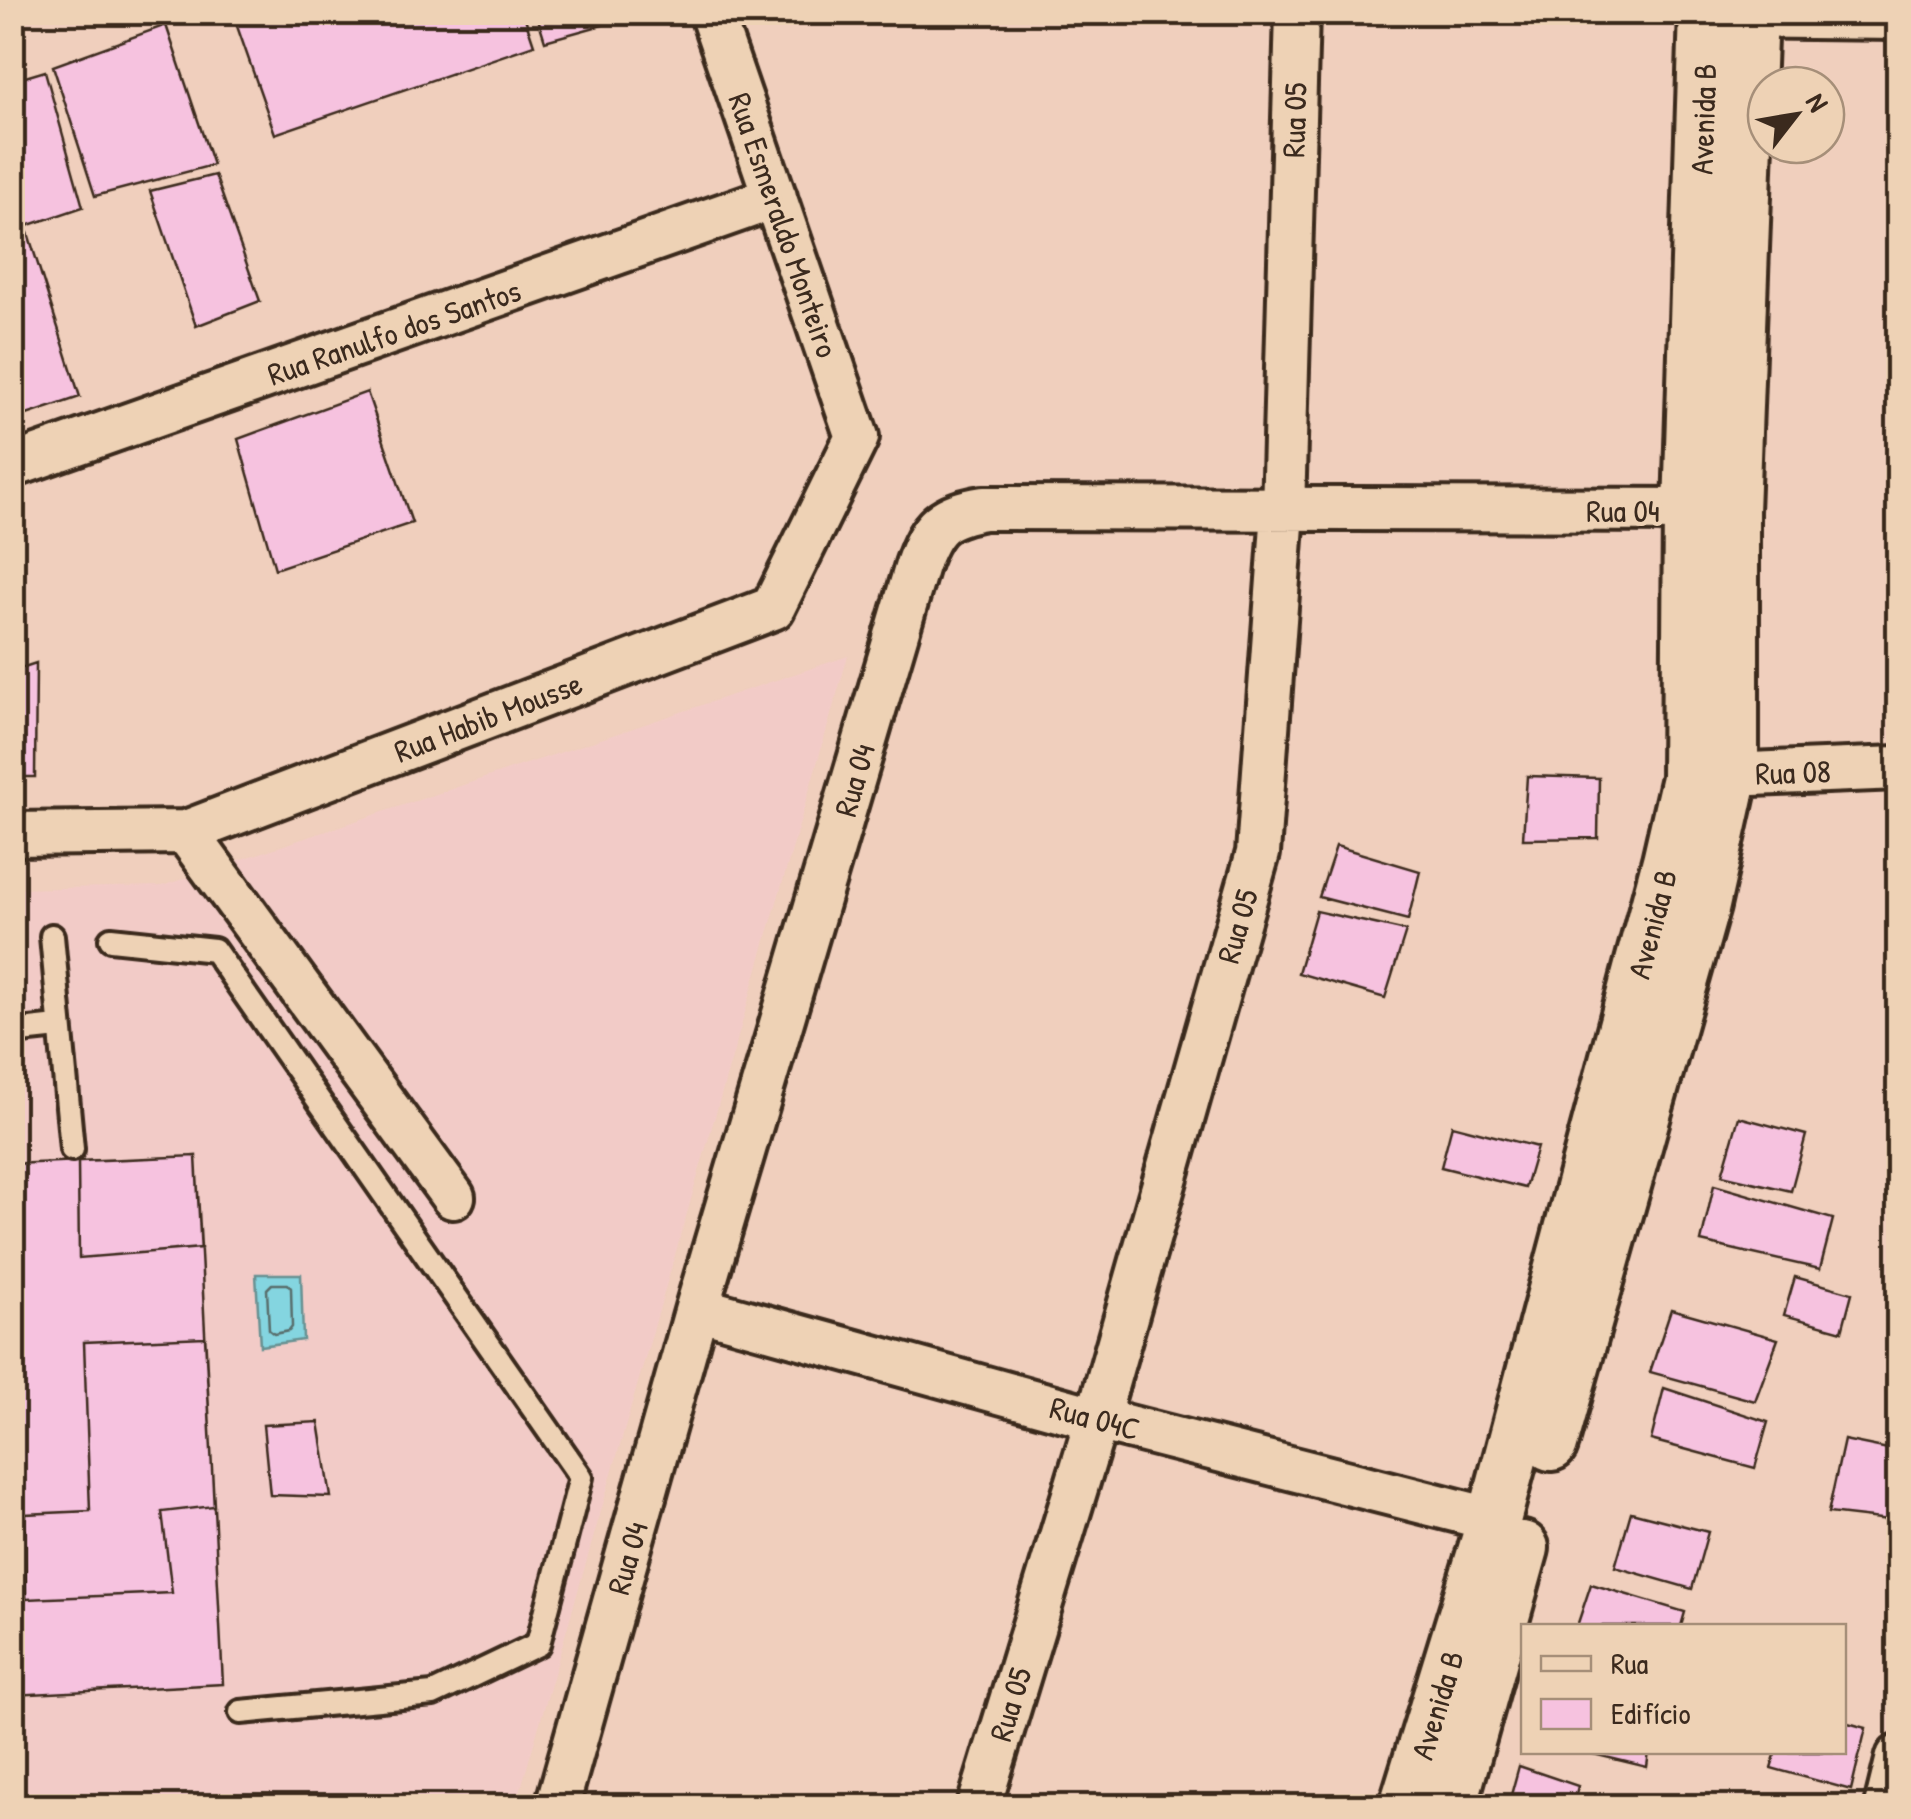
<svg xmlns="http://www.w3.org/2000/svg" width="1911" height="1819" viewBox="0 0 1911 1819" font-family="'Patrick Hand',sans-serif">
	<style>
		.built { fill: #f2cbc7 }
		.water { fill: #84d5e0; stroke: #679192; stroke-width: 2.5 }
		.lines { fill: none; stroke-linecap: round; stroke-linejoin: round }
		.shore { stroke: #586e6c; stroke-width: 2.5 }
		.building { fill: #f6c2df; stroke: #3b2a1e; stroke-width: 2.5 }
		.service-casing { stroke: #3b2a1e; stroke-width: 30 }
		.minor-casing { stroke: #3b2a1e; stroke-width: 50 }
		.tertiary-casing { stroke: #3b2a1e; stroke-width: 60 }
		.service { stroke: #eed2b5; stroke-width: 22 }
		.minor { stroke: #eed2b5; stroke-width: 42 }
		.tertiary { stroke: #eed2b5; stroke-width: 52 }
		.labels { text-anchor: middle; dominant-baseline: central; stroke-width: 8; stroke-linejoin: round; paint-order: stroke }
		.street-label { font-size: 32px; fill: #3b2a1e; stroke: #eed2b5 }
	</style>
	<rect width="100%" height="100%" fill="#f0cfbd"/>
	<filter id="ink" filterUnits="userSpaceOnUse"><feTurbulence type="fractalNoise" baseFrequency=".01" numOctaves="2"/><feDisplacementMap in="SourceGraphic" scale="20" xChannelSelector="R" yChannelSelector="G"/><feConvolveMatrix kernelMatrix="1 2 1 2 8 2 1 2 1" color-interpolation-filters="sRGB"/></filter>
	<g filter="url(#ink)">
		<path class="built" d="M848,656l-329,1139 -129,11h-377l-1,-917 150,-3z"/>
		<path class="water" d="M256,1274h45l2,66 -43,6z"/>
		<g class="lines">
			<path class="shore" d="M272,1284h16l3,4 1,39 -3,4 -15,3 -5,-4 -2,-41z"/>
		</g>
		<path class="building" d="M232,12h291l11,33 -259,89z
			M536,12h113l-104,29z
			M166,25l47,140 -118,31 -42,-130z
			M45,71l38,136 -71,24v-150z
			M215,175l45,126 -64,25 -46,-135z
			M28,233l52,164 -68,23v-183z
			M367,392l45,131 -137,46 -37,-130z
			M36,663l-1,114h-23v-106z
			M1527,776l72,2 -1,60 -75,1z
			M1336,846l84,25 -12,49 -89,-23z
			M1316,911l90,20 -21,67 -87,-25z
			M1739,1117l67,18 -15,56 -69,-16z
			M1452,1125l85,22 -12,41 -84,-21z
			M196,1156l27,528 -211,11v-531z
			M196,1156l5,92 -122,10 -1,-97z
			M1714,1185l119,34 -13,50 -119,-27z
			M1795,1277l57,16 -10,38 -58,-16z
			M1671,1309l107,30 -23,62 -105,-29z
			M205,1337l9,169 -52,6 10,81 -146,6 -1,-85 65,-3 -6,-169z
			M1664,1388l104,34 -13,46 -104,-28z
			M319,1422l12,75 -61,-2 -7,-70z
			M1844,1440l54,11v70l-70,-8z
			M1631,1512l77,20 -16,57 -77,-22z
			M1591,1584l94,28 -4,14h-104z
			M1844,1722l22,6 -15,62 -80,-22 5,-16h68z
			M1585,1752h64l-2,15z
			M1519,1766l59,20 -5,20h-65z"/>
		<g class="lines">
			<g class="service-casing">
				<path id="service" d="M52,936l20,213
					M111,939l103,11 367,527 -43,167 -105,50 -192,18
					M12,1032l46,-5"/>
			</g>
			<g class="minor-casing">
				<path id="minor" d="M1722,16l176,2
					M12,466l763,-269
					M1703,776l195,-8
					M186,832l267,365
					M12,834l174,-2 587,-224 84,-171 -146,-425
					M697,1308l400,111 397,101
					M557,1806l140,-498 220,-743c14,-40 25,-50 67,-57l737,2
					M979,1806l118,-387 161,-566 25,-342 14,-499
					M1886,1806l12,-49"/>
			</g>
			<g class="tertiary-casing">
				<path id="tertiary" d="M1551,1444l152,-539 29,-131v-263l19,-499
					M1406,1806l88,-286 175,-659 19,-83 2,-269 16,-497
					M1450,1806l72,-258"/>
			</g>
			<use href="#service" class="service"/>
			<use href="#minor" class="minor"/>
			<use href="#tertiary" class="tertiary"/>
		</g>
	</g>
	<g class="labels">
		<g class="street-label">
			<text transform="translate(1703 119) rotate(-88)">Avenida B</text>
			<text transform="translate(1294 120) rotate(-88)">Rua 05</text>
			<text transform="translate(784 225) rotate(71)">Rua Esmeraldo Monteiro</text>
			<text transform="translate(394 332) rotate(-19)">Rua Ranulfo dos Santos</text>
			<text x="1623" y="510">Rua 04</text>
			<text transform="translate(488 717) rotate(-21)">Rua Habib Mousse</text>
			<text transform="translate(1793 772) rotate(-2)">Rua 08</text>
			<text transform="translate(854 780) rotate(-74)">Rua 04</text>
			<text transform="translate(1652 924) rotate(-75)">Avenida B</text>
			<text transform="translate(1237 926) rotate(-74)">Rua 05</text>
			<text transform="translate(1095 1418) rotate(15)">Rua 04C</text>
			<text transform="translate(627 1558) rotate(-74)">Rua 04</text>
			<text transform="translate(1010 1704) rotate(-73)">Rua 05</text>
			<text transform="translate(1437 1705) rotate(-73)">Avenida B</text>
		</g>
	</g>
	<rect width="1911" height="1819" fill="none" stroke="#eed2b5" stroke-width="50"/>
	<rect x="25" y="25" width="1861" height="1769" fill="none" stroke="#3b2a1e" stroke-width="4" filter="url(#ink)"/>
	<rect x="1521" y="1624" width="325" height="130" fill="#eed2b5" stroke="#a68f79" stroke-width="2.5"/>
	<rect x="1541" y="1656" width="50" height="15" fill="#eed2b5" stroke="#a68f79" stroke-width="2.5"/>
	<text x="1611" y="1674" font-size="30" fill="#3b2a1e">Rua</text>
	<rect x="1541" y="1699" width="50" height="30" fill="#f6c2df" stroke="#a68f79" stroke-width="2.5"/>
	<text x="1611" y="1724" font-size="30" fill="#3b2a1e">Edifício</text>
	<g transform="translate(1796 115) rotate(59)"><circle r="48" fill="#eed2b5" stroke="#a68f79" stroke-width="2.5"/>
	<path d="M0-8L18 38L0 25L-18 38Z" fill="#3b2a1e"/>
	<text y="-15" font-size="28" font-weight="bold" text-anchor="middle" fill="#3b2a1e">N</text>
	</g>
</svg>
